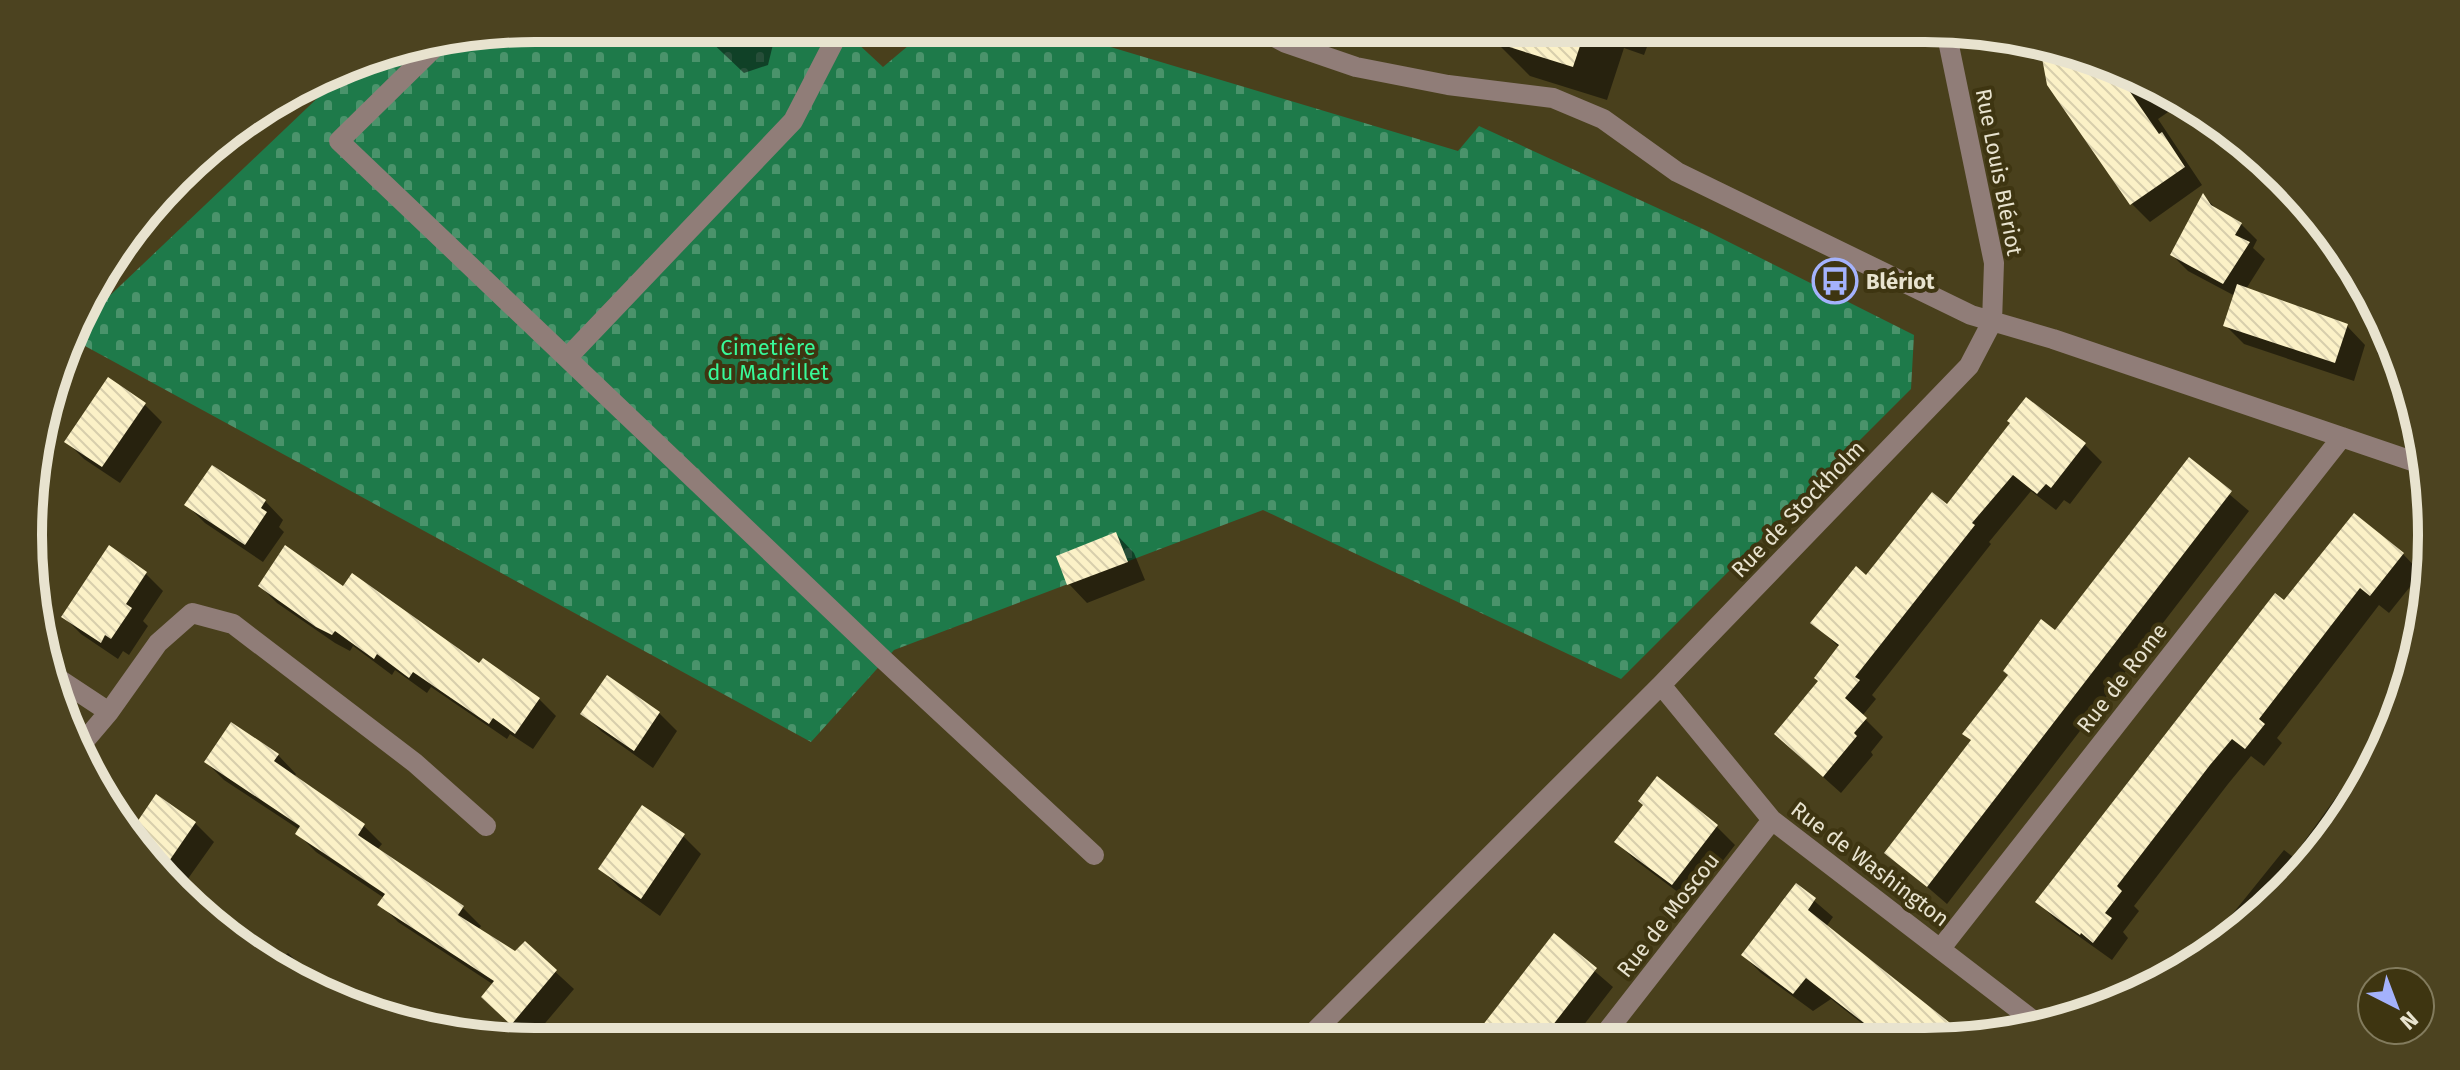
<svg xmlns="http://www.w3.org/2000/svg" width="2460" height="1070" viewBox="0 0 2460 1070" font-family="'Fira Sans',sans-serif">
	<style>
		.cemetery { fill: url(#cemetery-stones) }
		.shadow { fill: #0007 }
		.building { fill: url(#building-back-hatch) }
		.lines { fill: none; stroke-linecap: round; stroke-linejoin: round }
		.minor { stroke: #907d78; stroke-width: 20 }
		.labels { text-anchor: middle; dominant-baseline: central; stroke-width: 8; stroke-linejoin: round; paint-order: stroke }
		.street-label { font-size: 22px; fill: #e8e3cf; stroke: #3e3511 }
		.poi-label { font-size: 22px; font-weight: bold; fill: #e8e3cf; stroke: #3e3511; text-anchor: start }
		.park-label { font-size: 22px; fill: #38f999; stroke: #3e3511 }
		.rim { fill: none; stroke: #e8e3cf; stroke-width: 10 }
	</style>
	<defs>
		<pattern id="cemetery-stones" width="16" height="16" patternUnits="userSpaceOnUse" patternTransform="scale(2)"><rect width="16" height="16" fill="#1e7a4a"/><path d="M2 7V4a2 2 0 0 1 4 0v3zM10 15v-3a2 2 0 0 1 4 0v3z" fill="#4a936b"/></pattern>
		<pattern id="building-back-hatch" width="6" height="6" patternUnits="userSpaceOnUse" patternTransform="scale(2)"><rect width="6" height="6" fill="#fbf1c7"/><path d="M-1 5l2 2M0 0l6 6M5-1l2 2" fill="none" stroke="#d7ceac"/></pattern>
	</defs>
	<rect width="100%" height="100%" fill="#49401c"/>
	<path class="cemetery" d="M535,28h306l42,39 38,-32 27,-7h99l411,123 21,-25 222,102 213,107 -3,54 -290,290 -358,-169 -369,140 -83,92 -737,-402 6,-16 268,-255 24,-14z"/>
	<path class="shadow" d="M708,28h69l-9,37 -24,8 -38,-36z
		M1500,28h154l-10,27 -20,-7 -17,52 -77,-24 -34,-34z
		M2043,47l45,8 89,51 -19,13 44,66 -52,37 -18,-18 -83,-120z
		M2204,196l15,16 22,12 16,16 -4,8 12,11 -19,30 101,37 18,19 -11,36 -110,-37 -19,-19 10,-29 -47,-25 -16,-16z
		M2385,331l11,41 -19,-19z
		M145,405l17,17 -42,61 -36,-24 -17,-17z
		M2012,423l72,21 18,18 -32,42 -6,-4 -8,10 -25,-19 -42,51 2,2 -119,151 4,4 -14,17 21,21 -12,15 2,3 -32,38 -47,-42 26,-70 20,-33 -27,-25 135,-116z
		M2189,460l60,51 -302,393 -60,-52 86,-111 37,-66 45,-42z
		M212,468l53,33 18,19 -4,7 5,5 -21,30 -58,-39 -18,-18z
		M1116,534l18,19 11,27 -58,23 -18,-19z
		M109,548l37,26 17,17 -20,30 5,5 -19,29 -6,-4 -5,8 -37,-25 -17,-17z
		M2403,554l18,19 -32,40 -10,-8 -102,133 5,5 -18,23 -13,-10 -23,28 -94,122 5,5 -16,21 5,6 -16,22 -56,-40 -18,-18 246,-300z
		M260,586l84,3 195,110 17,17 -23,33 -23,-15 -3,5 -76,-52 -4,6 -32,-23 -3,5 -39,-29 -3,5 -15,-8 -58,-40z
		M583,713h76l18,18 -24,37 -52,-37z
		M2382,741l-54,102 -94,94 -37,21 87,-108 9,7 44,-61z
		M278,755l18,19 -2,3 70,49 18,18 -5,6 86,58 18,18 -3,4 37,24 10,-10 49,45 -44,52 -29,-26 -7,-30 -96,-63 -18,-18 4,-6 -68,-46 -18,-18 2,-4 -76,-50 -18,-18z
		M1657,779l60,48 18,18 -44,57 -56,-42 -18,-18 28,-37z
		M157,797l38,26 19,19 -34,48 -48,-57z
		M683,836l18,18 -41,62 -41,-29 -18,-18z
		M1797,886l36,31 -7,10 141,111h-111l8,-13 -33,-26 -18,12 -52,-38 -18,-18z
		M1554,936l59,51 -40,52h-99z
		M288,953l19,19 7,10 -36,-21z"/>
	<path class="building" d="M1472,28h114l-13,39 -102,-32z
		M2040,47l48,8 27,15 44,64 3,-2 23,35 -55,38 -83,-120z
		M2203,193l8,12 31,18 -7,12 15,7 -27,42 -53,-29z
		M2237,284l111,40 -13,39 -112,-37z
		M108,377l38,26 -44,64 -38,-25z
		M2026,397l60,46 -35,45 -5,-4 -9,10 -24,-19 -41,48 3,2 -120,152 5,3 -15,18 22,20 -13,15 3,3 -34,41 -49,-43 44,-53 -4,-3 25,-33 -29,-22 46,-57 10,9 66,-83 15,12 63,-81 -3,-2z
		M2189,457l43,34 -305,396 -43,-34 87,-113 -9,-6 46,-59 -5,-4 38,-52 14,11z
		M212,465l54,35 -5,8 6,4 -22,33 -61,-40z
		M2354,513l50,40 -34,43 -10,-8 -101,131 6,5 -20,25 -13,-10 -22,26 -93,121 5,5 -17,22 7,5 -19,25 -12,-10 -1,2 -45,-33 240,-309 9,7z
		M1116,532l12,30 -61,23 -11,-29z
		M109,545l38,27 -21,32 6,4 -21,31 -6,-4 -4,8 -40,-26z
		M285,545l58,41 9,-13 127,90 4,-5 57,40 -25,36 -22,-16 -4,6 -76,-52 -4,6 -32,-24 -3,5 -39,-28 -3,4 -16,-8 -58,-41z
		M607,675l53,37 -26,39 -54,-37z
		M231,722l48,32 -5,7 91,63 -7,11 106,71 -6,9 57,36 10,-10 32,29 -46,55 -30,-28 13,-16 -117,-76 8,-11 -90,-60 5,-8 -96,-64z
		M1657,776l61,49 -46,60 -58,-43 29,-37 -5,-4z
		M156,794l40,28 -33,48 -32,-39z
		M642,805l43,29 -44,65 -43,-30z
		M1796,883l20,15 -8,12 161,128h-117l12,-15 -58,-45 -13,16 -52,-39z
		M1554,933l43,35 -20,26 -35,45h-70z"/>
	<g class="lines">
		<path class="minor" d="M1257,28l29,15 70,24 92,18 105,13 50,21 74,53 294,143 82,24 368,125
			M438,44l-99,97 545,519 210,195
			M567,358l226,-237 48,-93
			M59,679l50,33 -28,33
			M1661,685l111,135 267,205
			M109,712l49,-69 34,-30 41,11 182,139 71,63
			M1941,948l401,-511
			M1601,1039l171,-219
			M1306,1040l355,-355 308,-319 23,-44 2,-59 -48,-232"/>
	</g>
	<defs>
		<g id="bus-ring" transform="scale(2.3)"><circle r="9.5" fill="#3e3511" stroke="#a4b2fc" stroke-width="1.5"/><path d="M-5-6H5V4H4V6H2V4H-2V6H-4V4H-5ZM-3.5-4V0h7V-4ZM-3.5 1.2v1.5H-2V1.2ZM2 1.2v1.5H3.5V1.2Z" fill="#a4b2fc"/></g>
	</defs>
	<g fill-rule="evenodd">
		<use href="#bus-ring" x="1835" y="281"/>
	</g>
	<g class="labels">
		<g class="street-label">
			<text transform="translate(1999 172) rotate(79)">Rue Louis Blériot</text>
			<text transform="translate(1798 509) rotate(-46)">Rue de Stockholm</text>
			<text transform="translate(2122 678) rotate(-52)">Rue de Rome</text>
			<text transform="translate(1870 864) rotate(37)">Rue de Washington</text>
			<text transform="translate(1668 915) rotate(-52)">Rue de Moscou</text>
		</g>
		<g class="poi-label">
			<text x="1866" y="281">Blériot</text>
		</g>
		<g class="park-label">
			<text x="768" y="347">Cimetière<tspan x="768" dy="25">du Madrillet</tspan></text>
		</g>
	</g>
	<path d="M0 0H2460V1070H0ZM535 42H1925A493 493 0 0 1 2418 535V535A493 493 0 0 1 1925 1028H535A493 493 0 0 1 42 535V535A493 493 0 0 1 535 42Z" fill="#4c4320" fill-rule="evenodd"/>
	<path class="rim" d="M535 42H1925A493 493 0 0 1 2418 535V535A493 493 0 0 1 1925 1028H535A493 493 0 0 1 42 535V535A493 493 0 0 1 535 42Z"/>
	<g transform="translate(2396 1006) rotate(138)"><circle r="38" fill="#3e3511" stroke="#827b5d" stroke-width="2"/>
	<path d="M0-6L14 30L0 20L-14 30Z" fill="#a4b2fc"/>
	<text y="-12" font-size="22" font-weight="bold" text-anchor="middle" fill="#e8e3cf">N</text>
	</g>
</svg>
